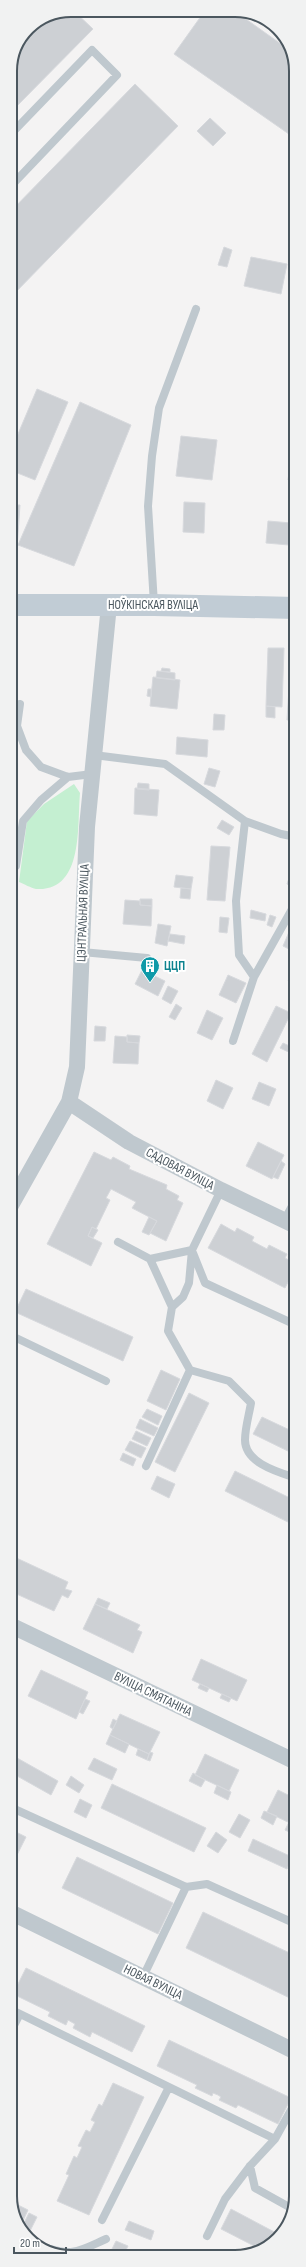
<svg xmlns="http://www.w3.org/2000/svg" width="306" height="2267" viewBox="0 0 306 2267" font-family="'Sofia Sans Condensed',sans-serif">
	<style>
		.green { fill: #c4efd1 }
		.building { fill: #cdd0d4; stroke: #d7d9dd }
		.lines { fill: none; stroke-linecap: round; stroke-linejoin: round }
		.service { stroke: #bfc8ce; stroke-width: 8 }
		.minor { stroke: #bfc8ce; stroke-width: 16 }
		.secondary { stroke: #c1ccd5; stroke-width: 22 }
		.labels { text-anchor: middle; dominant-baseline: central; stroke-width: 4; stroke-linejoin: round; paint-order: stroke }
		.street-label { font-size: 13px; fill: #4b575f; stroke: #fff }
		.culture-label { font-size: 13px; font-weight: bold; fill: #0d838f; stroke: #fff; text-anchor: start }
		.rim { fill: none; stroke: #4b575f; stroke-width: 2 }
	</style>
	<rect width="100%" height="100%" fill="#f4f3f3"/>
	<path class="green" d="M74,784l6,9c-3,33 4,99 -44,96 -5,-1 -12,-5 -17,-7l8,-61 17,-17z"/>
	<path class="building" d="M73,10l20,19 -83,84v-42l18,-43z
		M204,12h32l52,37 8,18v72l-122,-85z
		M135,84l43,42 -168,172v-86z
		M210,118l16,15 -13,13 -16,-15z
		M224,247l8,3 -5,17 -9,-2z
		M251,257l36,7 -6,30 -37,-8z
		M37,389l31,13 -33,78 -25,-10v-17z
		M80,402l51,23 -57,141 -56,-21z
		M181,436l36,4 -5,40 -36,-4z
		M290,465l6,1v15l-8,-1z
		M184,502l21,1 -1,30 -21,-1z
		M10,505h10l-4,58h-6z
		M268,521l23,2 -2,22 -23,-2z
		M268,648h16l-2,59 -16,-1z
		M292,648l4,1v22h-4z
		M162,668l8,1v3l-9,-1z
		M157,671l18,2v7l-19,-2z
		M153,677l27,3 -3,29 -27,-3z
		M289,688h7v32h-9z
		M148,689h3v8l-4,-1z
		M266,706l9,1v11l-9,-1z
		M214,714l11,1 -1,15h-11z
		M177,737l31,3 -1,17 -31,-3z
		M209,768l11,3 -5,16 -11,-3z
		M138,783l11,1v6l-12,-1z
		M135,788l24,2 -2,26 -23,-2z
		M222,820l12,7 -5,8 -12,-7z
		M211,846l19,1 -5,54 -18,-1z
		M291,872l5,1 -3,14 -6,-3z
		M176,875l17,2 -2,12 -17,-2z
		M181,888l10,1 -1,10 -10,-1z
		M140,899h12v7l-12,-1z
		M125,900l15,1v4l12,1 -1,20 -28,-2z
		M251,910l15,4 -1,7 -15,-3z
		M270,915l6,2 -4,10 -5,-2z
		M220,917l9,1 -2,15 -8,-1z
		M158,924l13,2 -4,20 -12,-3z
		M289,932l7,3 -5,15 -8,-4z
		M170,934l15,2 -1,8 -16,-3z
		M296,966v19l-8,-4z
		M142,970l23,11 -7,15 -23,-12z
		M228,975l18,8 -10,20 -17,-8z
		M168,986l10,5 -7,13 -9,-5z
		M176,1004l6,4 -7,12 -6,-3z
		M276,1006l15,7 -24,49 -15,-8z
		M207,1010l16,8 -11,22 -15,-7z
		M95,1026l11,1 -1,14h-11z
		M127,1035l13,1 -1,7 -12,-1z
		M115,1036l12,1v5l12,1 -1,21 -25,-1z
		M283,1043l13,6 -1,6 -15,-7z
		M216,1080l17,8 -10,21 -16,-8z
		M259,1082l17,7 -7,17 -17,-7z
		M296,1113v13l-5,-2z
		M258,1142l26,13 -12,24 -26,-13z
		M94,1152l17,8 2,-3 17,9 -1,3 38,16 -1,4 13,7 -2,4 6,3 -17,38 -16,-8 7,-12 -25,-13 4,-6 -25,-13 -5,9 4,2 -14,29 -4,-2 -4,9 14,7 -11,23 -44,-22z
		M281,1161l4,3 -7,15 -5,-2z
		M149,1217l8,4 -8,14 -7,-3z
		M221,1224l14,8 2,-4 17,9 -2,4 15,8 2,-4 18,9 -2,4 11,6v3l-11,21 -77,-40z
		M92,1227l6,3 -5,8 -5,-2z
		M26,1289l107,48 -10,24 -108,-49z
		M161,1370l19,9 -14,31 -19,-9z
		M189,1393l20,10 -34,69 -20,-10z
		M147,1409l15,7 -4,9 -16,-8z
		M262,1417l34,16v22l-43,-21z
		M140,1419l18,9 -4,8 -18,-8z
		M136,1431l15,7 -4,8 -15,-7z
		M130,1441l16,7 -5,10 -16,-8z
		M123,1453l13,6 -3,7 -13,-6z
		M235,1471l61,30v25l-71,-35z
		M157,1476l18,8 -6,14 -18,-9z
		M10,1555l58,27 -3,7 7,2 -4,7 -6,-3 -8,16 -44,-20z
		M98,1598l12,5 -3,6 -12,-5z
		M95,1604l45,21 -3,5 5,2 -9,21 -50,-24z
		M201,1659l46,21 -10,21 -45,-21z
		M41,1670l47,22 -12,27 -48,-23z
		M200,1684l9,4 -2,4 -9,-4z
		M222,1694l9,4 -2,4 -9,-4z
		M85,1699l5,2 -7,13 -4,-2z
		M120,1714l40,18 -11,22 -39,-19z
		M113,1719l4,2 -4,8 -3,-2z
		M110,1735l19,9 -4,9 -19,-9z
		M138,1749l11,5 -2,6 -11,-5z
		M150,1752l3,1 -3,8 -3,-1z
		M10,1754l48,27 -7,14 -41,-23z
		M205,1754l34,16 -10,21 -34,-16z
		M94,1758l23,11 -5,11 -24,-11z
		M193,1773l12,7 -4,7 -12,-6z
		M71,1776l13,9 -5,8 -13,-8z
		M112,1784l94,44 -12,24 -93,-44z
		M217,1785l14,7 -3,8 -14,-7z
		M278,1790l18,9v27l-29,-14z
		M80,1799l12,6 -6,13 -12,-6z
		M264,1811l13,5 -4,9 -12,-7z
		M239,1814l11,6 -10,18 -11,-6z
		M289,1822l7,4v9l-11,-5z
		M10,1829l16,8 -13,26 -3,-2z
		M216,1832l11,8 -9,13 -11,-7z
		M253,1839l39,18 -5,12 -39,-18z
		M77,1857l96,46 -15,31 -96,-46z
		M203,1912l93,44v45l-110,-53z
		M26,1968l119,58 -13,26 -40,-20 -2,5 -17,-9 2,-4 -7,-4 -2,5 -18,-9 2,-4 -37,-18z
		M169,2040l122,58 -13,26 -40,-19 -2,3 -17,-8 2,-3 -3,-2 -5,-2 -1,3 -17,-8 2,-3 -40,-19z
		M113,2083l31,14 -55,118 -32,-14 12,-26 -3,-1 8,-18 3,2 5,-11 -4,-1 8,-16 4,2 5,-10 -4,-2 8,-16 3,2z
		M14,2203l14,7 -7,15 -8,-19z
		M231,2209l49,26 -2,4 -20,9 -37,-19z
		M29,2213l8,4 -8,16 -7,-6z
		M129,2221l25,10 -3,9 -26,-10z
		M116,2241l12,5 -4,8 -12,-5z"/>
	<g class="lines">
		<path class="service" d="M10,135l82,-85 25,25 -107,112
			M154,604l-6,-98 4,-50 7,-48 37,-99
			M20,704l-3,22 9,24 15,17 27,10 24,-3
			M94,755l71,9 80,57 36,13 15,3
			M16,866l7,-45 18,-21 27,-23
			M82,952l65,6
			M254,977l42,-75
			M233,1041l21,-64 -15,-22 -3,-54 9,-80
			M118,1242l32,17 42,-9
			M193,1253l12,30 91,42
			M150,1259l22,48
			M10,1335l96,46
			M190,1370l39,11 22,22c-2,12 -6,25 -6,37 0,23 33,32 51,38
			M146,1466l44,-96 -22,-39 4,-24 11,-10 6,-14 3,-33 29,-60
			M10,1807l176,80 21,-3 89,40
			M143,1977l43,-90
			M10,2009l265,130
			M10,2033l10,-19
			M250,2166l5,22 36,20
			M102,2220l67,-133
			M207,2236l18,-37 25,-33 25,-27 21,-38
			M44,2247c29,10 35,4 62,-8"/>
		<path class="minor" d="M69,1102l60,40 92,48 75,36
			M10,1207l59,-105 8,-35 10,-240 22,-222
			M288,1222l8,-15
			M10,1625l286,137
			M10,1912l286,140"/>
		<path class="secondary" d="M10,605h144l142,3"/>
	</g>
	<defs>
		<g id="building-pin" transform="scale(1)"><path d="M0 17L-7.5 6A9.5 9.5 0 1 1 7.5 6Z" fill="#0f9aa8" stroke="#fff"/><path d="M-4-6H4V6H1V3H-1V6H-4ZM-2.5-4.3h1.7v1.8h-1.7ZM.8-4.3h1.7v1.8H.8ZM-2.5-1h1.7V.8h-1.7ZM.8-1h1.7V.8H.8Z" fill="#fff"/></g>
	</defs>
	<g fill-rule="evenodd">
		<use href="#building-pin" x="150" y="966"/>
	</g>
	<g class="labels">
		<g class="street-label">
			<text x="153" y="605">НОЎКІНСКАЯ ВУЛІЦА</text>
			<text transform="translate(83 913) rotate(-88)">ЦЭНТРАЛЬНАЯ ВУЛІЦА</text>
			<text transform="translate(180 1169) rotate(28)">САДОВАЯ ВУЛІЦА</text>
			<text transform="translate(153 1694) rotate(26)">ВУЛІЦА СМЯТАНІНА</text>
			<text transform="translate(153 1982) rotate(26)">НОВАЯ ВУЛІЦА</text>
		</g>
		<g class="culture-label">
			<text x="164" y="966">ЦЦП</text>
		</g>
	</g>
	<path d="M0 0H306V2267H0ZM71 17H235A54 54 0 0 1 289 71V2196A54 54 0 0 1 235 2250H71A54 54 0 0 1 17 2196V71A54 54 0 0 1 71 17Z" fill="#f1f2f2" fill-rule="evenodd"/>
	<path class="rim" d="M71 17H235A54 54 0 0 1 289 71V2196A54 54 0 0 1 235 2250H71A54 54 0 0 1 17 2196V71A54 54 0 0 1 71 17Z"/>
	<path d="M14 2247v6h52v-6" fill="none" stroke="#4b575f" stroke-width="2"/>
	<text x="20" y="2247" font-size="12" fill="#4b575f" stroke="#ffffff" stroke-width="3" paint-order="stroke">20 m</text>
</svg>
